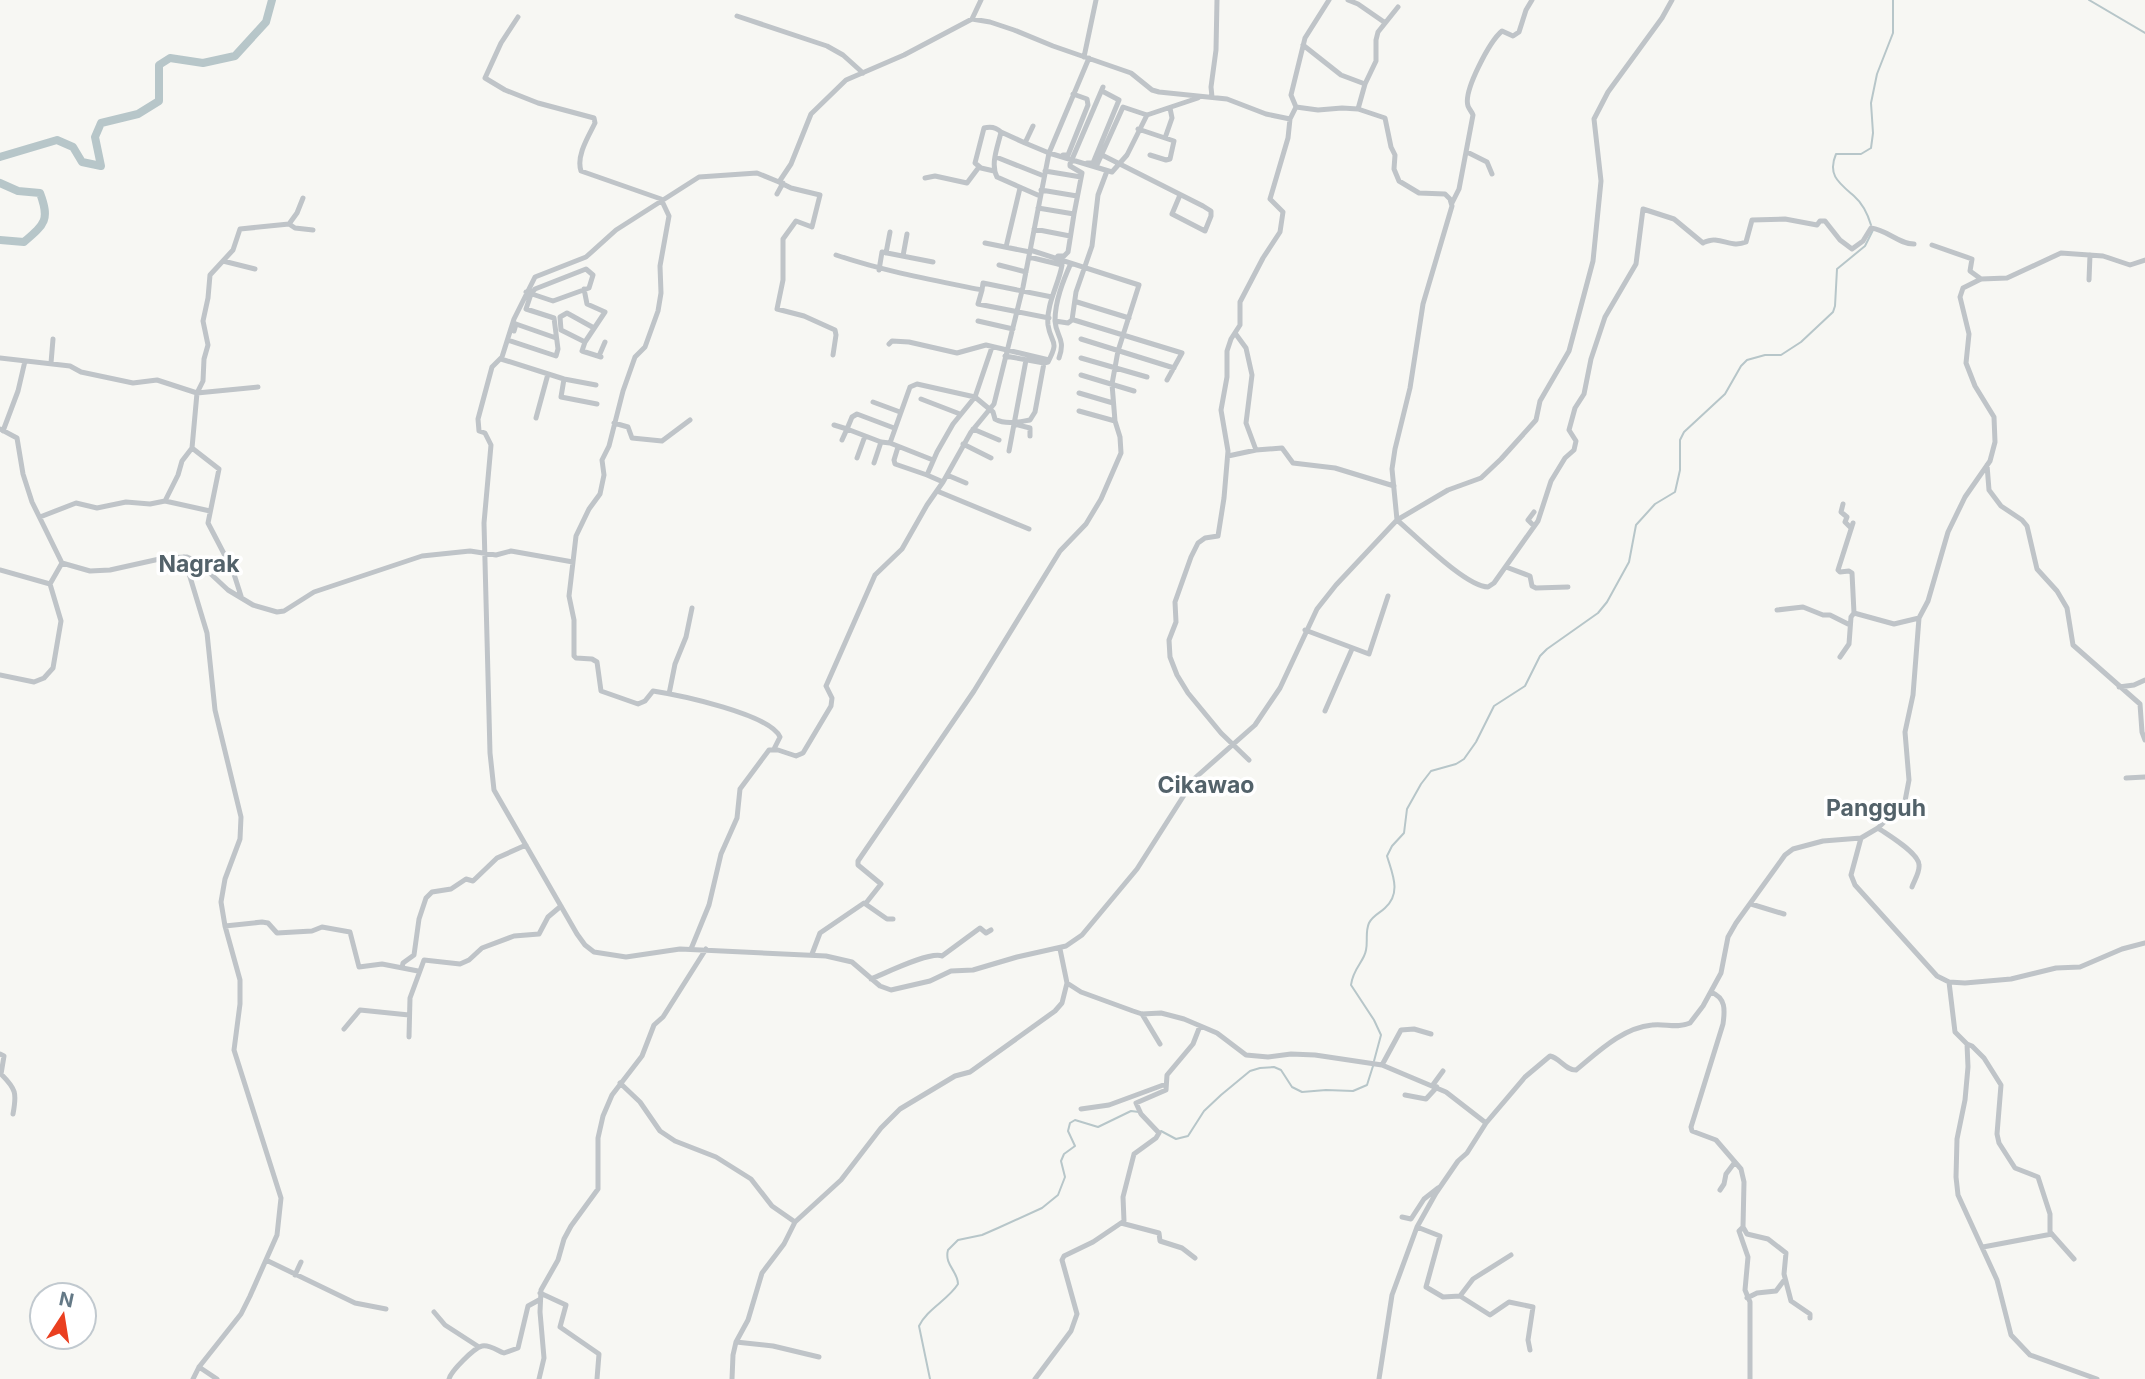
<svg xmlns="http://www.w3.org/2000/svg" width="2145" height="1379" viewBox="0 0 2145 1379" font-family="Inter,sans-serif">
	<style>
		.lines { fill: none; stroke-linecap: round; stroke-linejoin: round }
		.stream { stroke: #b7c6c9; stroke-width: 2 }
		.river { stroke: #b7c6c9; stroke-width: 8 }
		.minor { stroke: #bfc4c8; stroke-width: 5 }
		.labels { text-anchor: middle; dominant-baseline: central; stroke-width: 7; stroke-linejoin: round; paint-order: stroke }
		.quarter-label { font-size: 23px; font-weight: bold; fill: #53626a; stroke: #fff }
	</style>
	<rect width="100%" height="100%" fill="#f7f7f3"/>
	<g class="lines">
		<path class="stream" d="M2089,0l56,33
			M1871,225c-3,-10 -9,-22 -17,-29 -15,-13 -27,-21 -18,-42h25l10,-6 2,-15 -2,-30 6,-29 16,-41v-33
			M1374,1061l7,-26 -7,-15 -23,-35c2,-17 13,-23 15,-35 2,-9 -1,-18 3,-27 4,-8 11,-10 16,-15 17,-15 7,-35 2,-52l5,-10 12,-13 3,-24 14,-25 10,-13 25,-7 8,-5 12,-17 18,-36 31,-20 15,-30 7,-7 51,-36 9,-11 22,-40 7,-37 19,-21 20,-12 5,-22v-30l4,-8 41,-38 16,-28 6,-6 18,-5h16l20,-13 32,-30 2,-6 2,-37 28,-23 8,-16
			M1161,1131l15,8 12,-3 16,-25 17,-16 29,-24 10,-3 14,-1 7,3 11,17 10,5 24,-2 27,1 14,-6 6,-19
			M930,1379l-11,-53c8,-17 29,-26 39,-42 0,-13 -14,-19 -10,-34l10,-10 24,-5 16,-7 44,-20 16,-13 7,-18 -4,-16 3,-7 11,-8 -7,-15 2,-8 5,-3 23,7 33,-16 8,1"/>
		<path class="river" d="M0,157l57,-17 16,7 9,15 19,4 -6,-29 6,-14 37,-9 21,-13v-36l11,-7 33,5 32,-7 31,-34 6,-22
			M0,183l18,8 22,2c10,27 5,31 -16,49l-24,-2"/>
		<path class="minor" d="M1348,0l10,4 26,18
			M1672,0l-10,18 -54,74 -14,27 7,62 -8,80 -24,90 -29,50 -4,19 -35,39 -20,19 -33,12 -51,30c19,16 69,67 91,67l6,-4 44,-62 13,-40 14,-23 9,-8 2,-9 -7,-11 6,-22 9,-14 7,-35 14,-42 31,-53 7,-55 31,10 29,24c1,-1 11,-4 12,-3 12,1 19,7 31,2l6,-22 33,-1 32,6 3,-4h5l15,19 12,9 11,-8 8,-13c17,2 27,16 43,16
			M737,16l90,30 16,9 20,18
			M972,19l9,-19
			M1303,45l38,30 24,9
			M1084,57l12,-57
			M1212,97l-1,-10 5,-37 1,-50
			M1296,107l-6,12 -24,-5 -39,-15 -68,-7 -7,-2 -21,-17 -78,-27 -39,-16 -24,-8 -18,-3 -68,36 -58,25 -35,34 -20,50 -12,18 -22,-9 -58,4 -83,53 -30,27 -51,20 -21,42 -12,38 -10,10 -14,52 1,12 6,2 6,12 -7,78 6,230 4,37 83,144 8,11 9,7 32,5 54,-8 146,7 26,6 28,24 11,4 39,-9 21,-10 22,-1 44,-13 49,-11 16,-11 55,-66 58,-91 60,-53 25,-37 37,-79 19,-24 61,-65 -5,-51 3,-20 15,-61 13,-84 29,-98 -2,-7 -5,-5 -26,-1 -20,-12 -5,-12 1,-14 -4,-8 -6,-29 -27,-9 -16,-1 -24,2 -22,-3 -5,-12 14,-57 24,-38
			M1358,109l7,-25 11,-23v-21l2,-8 20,-25
			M1138,129l27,9 7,-20 -2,-10
			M1001,132l24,11 8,-17
			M1025,143l24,10 63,19 15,-17 20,-40 51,-17
			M1467,152l20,10 5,12
			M1063,155h5l20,-50 -1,-6 -14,-5
			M1102,155l101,51 8,5v5l-6,15 -33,-17 8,-19
			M1150,155l16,5 4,-1 4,-18 -9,-3
			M996,157l48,19
			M1087,163h6l26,-63 -17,-9
			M1096,167l27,-60 24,8
			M994,171l-13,-3 -6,-5 9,-35c7,-2 12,-1 17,4 -3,14 -11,32 -4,45l43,19
			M1045,171l36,6
			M925,178l10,-2 32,7 12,-16
			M779,182l12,6 29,7 -8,32 -16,-6 -13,18v41l-6,29 27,7 31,14 1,5 -3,20
			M1041,190l36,6
			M777,194l6,-11
			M1452,203l7,-14 14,-74c-1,-3 -4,-6 -5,-9 -5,-15 22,-65 34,-75l11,5 6,-4 7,-22 6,-10
			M1038,208l36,6 -6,38 -4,4h-6
			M1074,214l8,-41 -12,-7v-2l33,-77
			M289,224l6,4 18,2
			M1034,229l36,7
			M985,243l45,9
			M1932,245l40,14 -2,12 11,8
			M1006,247l14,-59
			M886,253l4,-21
			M836,255c47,16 96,25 146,35l1,-7 69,14
			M903,256l4,-22
			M223,261l32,8
			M999,265l27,7
			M879,270l3,-18 51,10
			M2089,280l1,-25
			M584,289l3,15 18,8 -20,30 -3,9 19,6
			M982,290l-4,14 71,14
			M1077,302l52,16
			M1074,320l108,33 -15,27
			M978,321l35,8
			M1055,321l13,2 4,-3 4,-28 16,-46 6,-51 9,-24
			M514,331l2,-7 40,14
			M1235,333l11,15 6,27 -6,48 10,27
			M1081,339l93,29
			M508,340l48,16 2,-7 -4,-31 -28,-9 5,-15 4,-5 51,-20 7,6 -4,13 -36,13 -27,-9
			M585,342l-24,-12 -1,-13 7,-4 27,15
			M889,344l3,-3 17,1 48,11 29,-8 63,15
			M599,356l6,-14
			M1005,356l39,7 4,-1c12,-23 3,-17 0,-37 -2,-21 11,-41 14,-60l-33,-8
			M0,358l70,8 11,6 52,11 24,-3 40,13 61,-6
			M1059,358c7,-20 -3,-21 -4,-37 0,-20 8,-40 16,-58
			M1081,358l66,19
			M501,359l63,20 32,6
			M51,363l2,-24
			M1081,375l53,16
			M564,379l-3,18 36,7
			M1079,393l34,10
			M921,399l39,15
			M873,402l27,10
			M1079,411l36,10
			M536,418l12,-44
			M614,423l14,4 4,11 30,3 28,-21
			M1014,424l16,4v8
			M834,425l13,4 5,-12 5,-3 37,14
			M0,429l17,9 6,36 9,28 30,61 28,8 20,-1 54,-12 23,-1 11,5 30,28 25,15 24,7 7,-1 30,-19 108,-36 48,-5 26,4 15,-4 62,11 3,-26 13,-27 11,-15 4,-19 -2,-15 7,-14 14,-55 12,-34 10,-10 13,-36 3,-18 -1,-27 9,-50 -8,-17 -80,-28c-5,-15 7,-34 14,-48l-1,-5 -56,-15 -33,-13 -20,-12 16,-35 17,-26
			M973,429l26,11
			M3,431l15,-40 7,-30
			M842,440l5,-11 34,13 9,1
			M963,444l28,14
			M898,447l-4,13 1,4 32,11
			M192,448l27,21 -11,54 25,48 8,25
			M1009,451l17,-91
			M1228,456l28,-6 26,-2 11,15 42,5 59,18
			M857,458l8,-22
			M933,460l-43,-17 20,-56 7,-3 58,13 18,15 2,7c11,6 23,3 35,1l5,-8 9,-49
			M874,463l7,-21
			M1987,465l2,25 12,16 21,14 5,6 10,43 20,22 10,17 6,37 67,59 2,28 3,8
			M947,475l19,8
			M943,482l-16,-7 10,-23 16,-28 22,-27 17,-50
			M937,491l92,38
			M165,501l45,10
			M1843,504l-2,8 6,5 -2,5 6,6
			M1534,512l-6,8 6,6
			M40,517l36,-14 21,5 29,-6 24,2 15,-3 13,-26 4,-14 10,-13 5,-55 6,-12 1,-22 4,-14 -5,-24 5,-23 2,-23 23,-25 7,-21 49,-5 8,-11 6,-15
			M1853,523l-15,47 2,2 9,-1 3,2 2,40 40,11 25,-6
			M184,557l23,76 8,77 26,107 -1,22 -15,40 -4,23 4,24 15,54v24l-6,46 47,148 -4,37 -27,61 -9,18 -42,53 -6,12
			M573,562l-4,34 5,24v36l2,2 16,1 5,3 4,29 37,13 7,-3 8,-10c26,4 117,23 127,46l-6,12
			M1506,567l24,9 2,10 4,2 32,-1
			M0,570l50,14
			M1777,610l26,-3 20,8h7l20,10
			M1305,630l64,24 19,-58
			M1840,657l9,-13 2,-27 3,-4
			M0,675l34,7 10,-4 9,-10 8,-47 -11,-37 12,-21
			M2119,687l15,-2 11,-5
			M669,694l6,-30 11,-27 6,-29
			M1325,711l27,-62
			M1249,760l-28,-27 -33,-40 -11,-18 -7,-18 -1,-17 7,-18 -1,-20 16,-45 7,-14 7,-5 13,-2 6,-38 4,-47 -7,-41 6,-33v-26l4,-12 9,-14v-23l23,-44 17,-26 3,-20 -13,-13 18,-61 2,-19
			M2126,778l19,-1
			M1878,828c10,7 41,25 41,37 1,7 -5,16 -7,22
			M1861,838l-10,37 4,10 82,91 12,6 16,1 46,-4 45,-11 24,-1 42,-18 23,-6
			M866,903l15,-19 -23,-19v-4l116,-170 86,-140 26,-27 15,-25 20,-46 -1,-16 -5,-16 -3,-37 6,-33 21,-66 -109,-35
			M1751,904l33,10
			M225,926l37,-4 6,1 9,10 35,-2 10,-4 28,5 9,35 23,-3 36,7
			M691,949l18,-44 12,-51 16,-36 3,-29 29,-39h9l18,6 7,-3 28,-47 1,-8 -6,-12 49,-111 27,-26 25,-44 16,-23 28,-50 23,-28 29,-117 26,-134 40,-95
			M1060,949l7,34 14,9 52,19 9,3 19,-1 23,6 33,14 29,22 22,2 23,-3 24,1 67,10 64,27 40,31
			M812,954l8,-21 44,-30 23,16h6
			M402,968l1,-5 11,-8 5,-36 7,-21 6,-6 19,-3 15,-10 7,2 24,-23 29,-13
			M871,979c15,-6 59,-28 71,-23l38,-28 6,5 5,-3
			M1949,982l6,50 12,12 1,23 -3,33 -8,39 -1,38 2,18 39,85 14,55 19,20 67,24
			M1711,992c15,6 14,18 12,32l-32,103 1,4 24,9 25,29 3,13 -1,45 4,7 21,5 18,14 -2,21 7,27 19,13v4
			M1142,1014l18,30
			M344,1029l16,-19 49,5
			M409,1037l1,-39 14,-38 36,4 9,-4 13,-12 32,-12 25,-2 9,-17 13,-11
			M1967,1044l5,2 12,12 17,27 -4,49 2,9 16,25 23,9 12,37v18l24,27
			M0,1054l4,2 -3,18c15,15 16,19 12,40
			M1382,1065l19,-35 13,-1 17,5
			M620,1083l20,19 20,29 15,10 41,16 35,22 21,27 23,16
			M1432,1086l11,-15
			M1405,1095l21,4 11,-12
			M1081,1109l28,-4 57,-21
			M1720,1190l4,-6 2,-10 9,-12
			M1402,1217l9,2 13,-20 14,-11
			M1121,1223l38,10 1,8 22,7 13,10
			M1417,1227l23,9 -14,51 17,10 17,-1 30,19 19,-13 24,5 -5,33 2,10
			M1743,1227l-4,4 9,26 -3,33 5,12v77
			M1983,1247l69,-13
			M266,1260l89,43 31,6
			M295,1275l6,-13
			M540,1293l26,12 -6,22 39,27 -2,25
			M1460,1296l13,-17 38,-24
			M1747,1298l10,-5 19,-2 9,-12
			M434,1312l11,13 34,22
			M736,1342l37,4 46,11
			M199,1367l18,12
			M449,1379c2,-8 25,-31 33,-33 7,-2 16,5 22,7l14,-5 10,-42 11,-6
			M539,1379l5,-21 -4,-46 1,-22 17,-30 6,-21 7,-13 27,-37v-51l5,-22 9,-21 30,-39 12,-31 9,-8 43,-68
			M732,1379l1,-24 3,-13 12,-22 14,-47 22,-29 11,-22 46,-42 40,-52 19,-19 55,-33 15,-4 85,-61 7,-8 5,-20
			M1035,1379l36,-48 6,-17 -15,-54 2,-4 29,-14 31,-21 -1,-24 11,-43 22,-16 3,-5 -18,-19 -5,-11 30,-13 1,-15 26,-31 7,-18
			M1379,1379l13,-84 25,-68 19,-34 22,-32 9,-8 19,-30 39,-46 25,-21c10,2 15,14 26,14 22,-18 46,-42 76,-45 13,-2 24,4 38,-2l13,-17 18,-33 7,-36 8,-14 49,-68 8,-6 30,-8 38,-3 17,-10 27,-27 4,-21 -4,-48 8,-37 6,-77 9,-17 20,-69 17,-35 25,-36 5,-19 -1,-25 -19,-31 -9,-23 3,-29 -9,-37 3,-9 18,-9 26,-1 54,-25 42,3 27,9 15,-5"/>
	</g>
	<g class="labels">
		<g class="quarter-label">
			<text x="199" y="564">Nagrak</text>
			<text x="1206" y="785">Cikawao</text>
			<text x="1876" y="808">Pangguh</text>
		</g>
	</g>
	<g transform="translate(63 1316) rotate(12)"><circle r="33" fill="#ffffff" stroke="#c1c9cf" stroke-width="2"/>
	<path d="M0-5L12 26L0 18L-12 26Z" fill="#ea3f20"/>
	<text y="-10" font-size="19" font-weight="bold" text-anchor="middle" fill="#647986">N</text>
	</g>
</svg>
